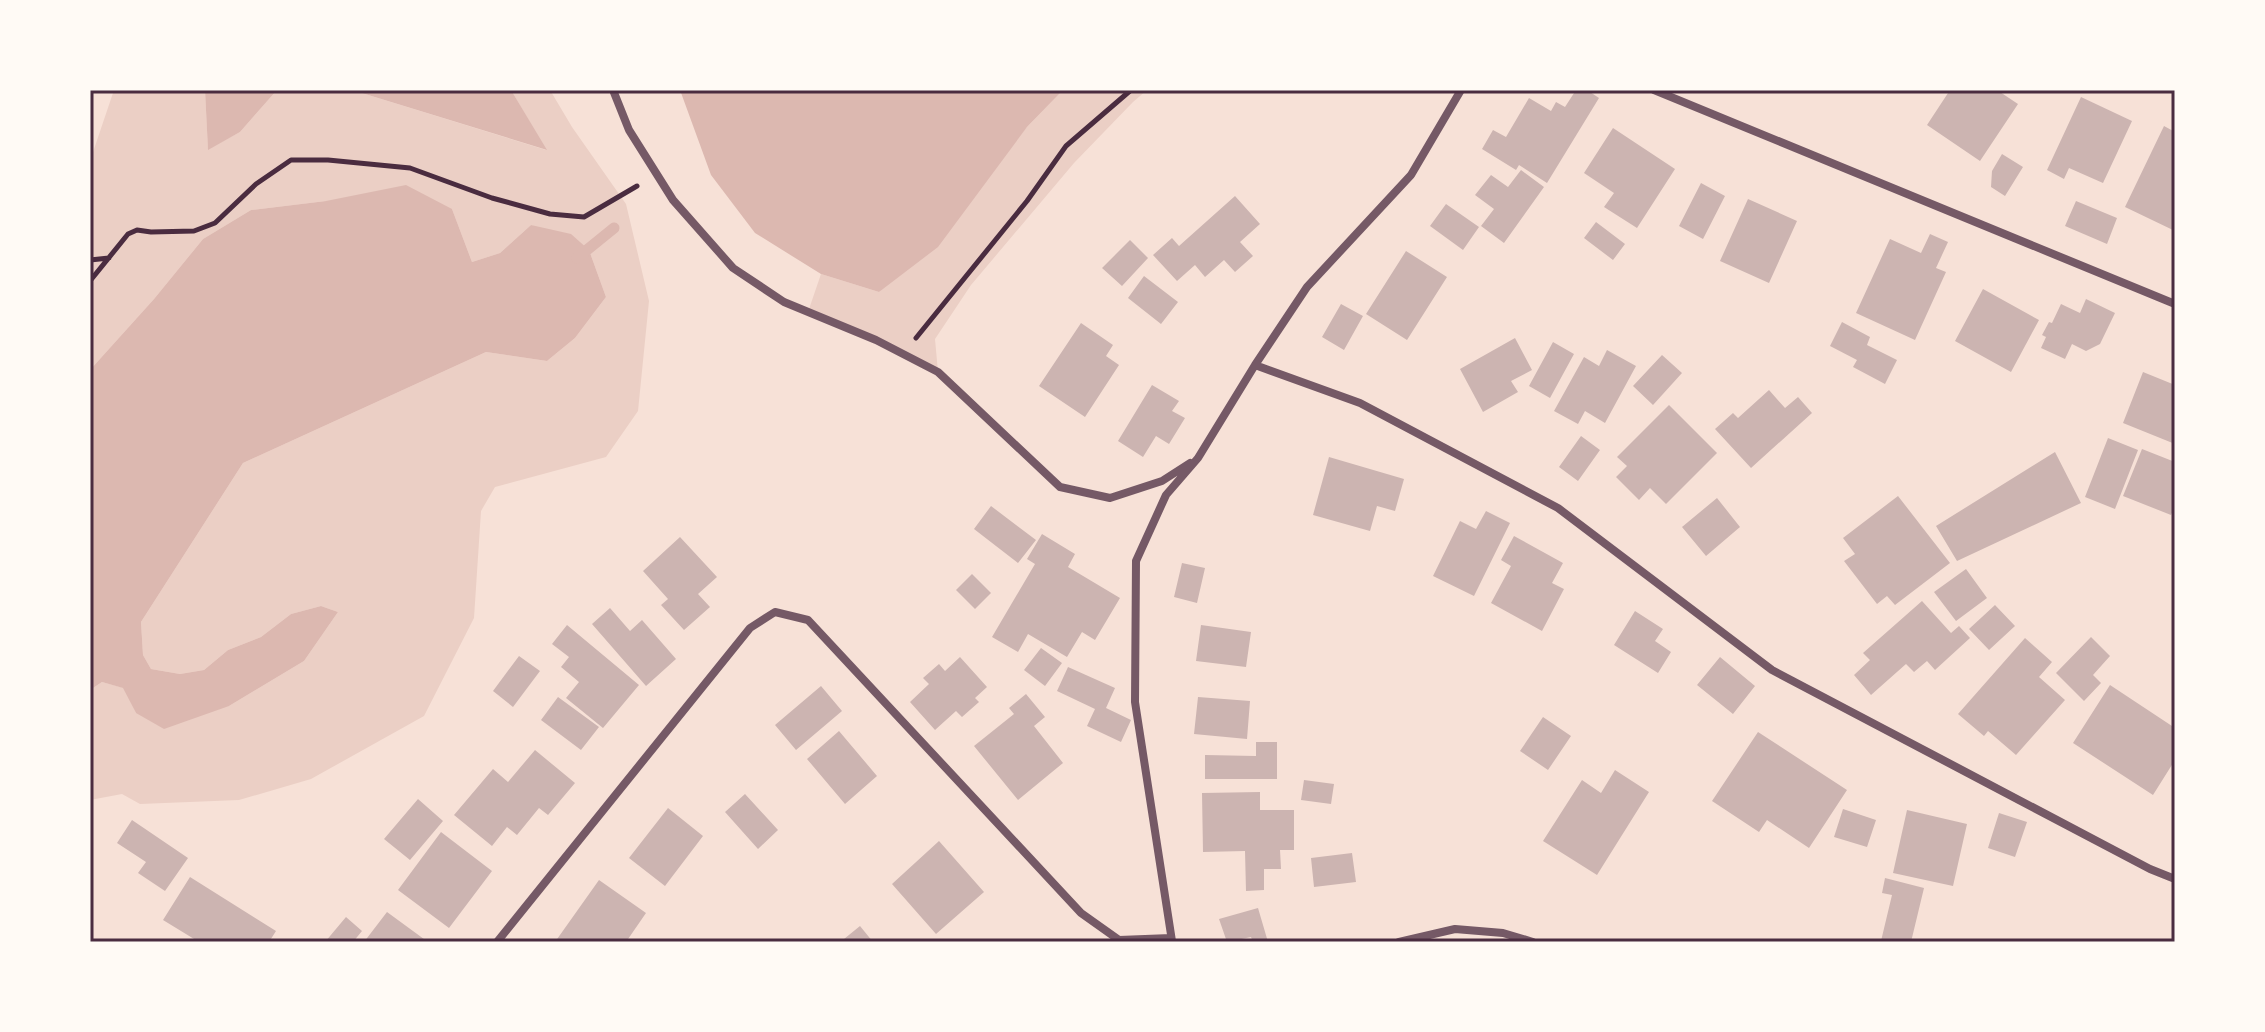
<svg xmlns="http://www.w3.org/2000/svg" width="2265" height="1032" viewBox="0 0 2265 1032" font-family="'Work Sans',sans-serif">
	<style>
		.green { fill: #ebcfc5 }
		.water { fill: #dcb8b0 }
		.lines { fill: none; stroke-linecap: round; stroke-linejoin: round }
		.stream { stroke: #dcb8b0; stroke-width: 11 }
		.building { fill: #ccb4b1 }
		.path { stroke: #4a2c40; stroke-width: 5 }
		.minor { stroke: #755966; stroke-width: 8 }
		.neatline { fill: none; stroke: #4a2c40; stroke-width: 3 }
	</style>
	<rect width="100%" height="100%" fill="#f7e1d7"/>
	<path class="green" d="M114,90h91l3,59 32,-17 37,-42h75l194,60 -35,-60h39l22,37 54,77 23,97 -11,110 -32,46 -111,30 -14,24 -7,107 -50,98 -113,63 -72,21 -99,4 -18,-10 -32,6v-110l12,-8 22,6 12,25 93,-7 75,-45 34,-49 -17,-6 -30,8 -30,23 -33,13 -24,20 -24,4 -29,-5 -8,-14 -2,-33 102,-159 243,-111 61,9 28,-23 31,-41 -17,-47 -58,-25 -31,28 -28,9 -20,-53 -126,-8 -75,9 -48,29 -49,60 -64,71v-209z
		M1063,90h84l-14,12 -59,61 -103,122 -36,54 3,33 -130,-60 13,-38 58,18 148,-165z"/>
	<path class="water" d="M205,90h72l-37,42 -32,18z
		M352,90h159l36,60z
		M680,90h383l-36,37 -89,120 -59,45 -58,-18 -66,-41 -44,-58z
		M406,185l46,24 20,53 28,-9 31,-28 40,9 18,16 17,47 -31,41 -28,23 -61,-9 -243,111 -102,159 2,33 8,14 29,5 24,-4 24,-20 33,-13 30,-23 30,-8 17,6 -34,49 -75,45 -65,23 -28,-16 -13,-25 -21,-6 -12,8v-320l64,-71 49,-60 48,-29 75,-9z"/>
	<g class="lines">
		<path class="stream" d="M577,258l37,-30"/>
	</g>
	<path class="building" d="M1576,90h11l12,8 -52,85 -28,-18 -3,5 -34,-21 11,-19 13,7 23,-39 22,13 5,-9 9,5z
		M1950,90h47l21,14 -38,57 -53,-36z
		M2081,97l51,24 -29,62 -34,-15 -5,11 -17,-9z
		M2164,126l11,6v99l-50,-24z
		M1613,128l62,41 -38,59 -33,-21 10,-14 -30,-20z
		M2002,154l21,13 -18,29 -14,-9 1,-16z
		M1521,170l23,17 -40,56 -23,-17 13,-17 -19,-14 16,-20 17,12z
		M1701,183l24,13 -22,43 -24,-13z
		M1235,196l25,28 -20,18 13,14 -18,16 -11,-12 -19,17 -10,-12 -18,16 -24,-26 19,-17 7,8z
		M1748,199l49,22 -28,62 -49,-22z
		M2076,201l41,17 -10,26 -42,-18z
		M1446,204l33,23 -16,23 -33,-24z
		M1596,222l29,22 -12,16 -29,-22z
		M1930,234l18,8 -12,26 10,4 -31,68 -59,-27 34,-74 31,14z
		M1130,240l18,18 -26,28 -20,-18z
		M1406,251l41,26 -40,63 -41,-26z
		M1144,276l34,26 -17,22 -33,-26z
		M1983,289l56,31 -28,52 -56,-31z
		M2086,299l29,14 -15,31 -14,7 -14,-7 -7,15 -24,-11 5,-11 -4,-2 7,-13 3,1 9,-19 19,9z
		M1341,304l22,12 -19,34 -22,-13z
		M1842,322l28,15 -3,8 30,15 -12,24 -32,-17 4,-7 -27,-14z
		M1081,323l32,22 -7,11 13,9 -34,52 -46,-31z
		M1515,338l17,32 -21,11 7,11 -35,20 -23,-43z
		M1553,342l21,12 -24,44 -21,-12z
		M1607,350l29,16 -31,57 -20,-12 -7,13 -24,-13 30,-54 15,9z
		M1662,355l20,18 -29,32 -20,-19z
		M2143,372l32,13v59l-52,-21z
		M1152,385l27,16 -7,10 13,7 -16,26 -13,-8 -13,21 -25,-16z
		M1769,390l16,18 13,-11 14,16 -61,55 -36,-39 18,-16 5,5z
		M1669,405l48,48 -51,51 -16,-16 -11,12 -23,-23 11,-11 -10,-9z
		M1581,436l19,14 -22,31 -19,-14z
		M2108,438l30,12 -23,59 -30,-12z
		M2142,449l33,13v44l-4,9 -48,-19z
		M2055,452l26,51 -124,58 -21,-35z
		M1329,457l75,22 -9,32 -18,-5 -7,25 -57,-16z
		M1898,496l52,67 -55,42 -8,-9 -10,8 -33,-43 11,-7 -12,-16z
		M1717,498l23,29 -34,29 -24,-29z
		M991,506l45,34 -18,23 -44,-34z
		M1486,511l24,12 -36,73 -41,-20 27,-55 16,8z
		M1042,534l33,20 -7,13 52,31 -25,42 -13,-8 -15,25 -39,-23 -10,18 -26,-15 43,-73 -8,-5z
		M1514,536l49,27 -11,20 12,6 -22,42 -51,-28 20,-37 -10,-6z
		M680,537l37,40 -19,17 12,13 -26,23 -23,-25 7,-6 -25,-28z
		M1182,563l23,5 -8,35 -23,-6z
		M1966,569l21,29 -31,23 -22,-29z
		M972,574l19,19 -16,16 -19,-19z
		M1922,601l29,32 8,-7 11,12 -35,32 -8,-9 -13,11 -8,-8 -35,31 -17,-20 16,-15 -7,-7z
		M1995,605l20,21 -26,24 -20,-21z
		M610,608l20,23 12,-11 34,39 -30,27 -54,-62z
		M1635,611l28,18 -8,12 16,11 -13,21 -44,-28z
		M567,625l72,60 -36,43 -37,-30 13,-16 -18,-15 8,-10 -17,-13z
		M1201,625l50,7 -5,35 -50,-6z
		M2091,637l19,19 -17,19 8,8 -17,18 -28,-28z
		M2025,638l27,24 -13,15 26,23 -49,55 -28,-24 -4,5 -26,-22z
		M1041,648l21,15 -17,23 -21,-16z
		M519,656l21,15 -27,36 -20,-16z
		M960,657l27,30 -12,11 4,4 -17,15 -6,-6 -21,19 -25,-28 19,-18 -6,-6 16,-14 6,7z
		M1720,657l35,29 -22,28 -36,-29z
		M1068,667l47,21 -9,20 25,12 -10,22 -34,-16 8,-17 -38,-18z
		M2110,685l65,43v32l-22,35 -80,-52z
		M821,686l21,25 -46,39 -21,-25z
		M1026,694l19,23 -11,9 29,37 -45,37 -44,-54 40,-32 -5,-6z
		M558,697l41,30 -18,23 -40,-30z
		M1198,697l52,4 -3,38 -53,-5z
		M1543,717l28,19 -23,34 -28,-19z
		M839,731l38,45 -32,28 -38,-45z
		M1758,732l89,58 -38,58 -42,-28 -8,12 -47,-31z
		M1256,742h21v37h-72v-24l51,1z
		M535,750l40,33 -27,32 -9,-7 -22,27 -10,-8 -15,19 -38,-31 39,-46 15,13z
		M1615,770l34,22 -52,83 -54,-34 39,-61 19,13z
		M1304,780l30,4 -3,20 -30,-4z
		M1260,792v18h34v40h-14l1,19h-17v21l-18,1 -1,-40 -42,1 -1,-59z
		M745,794l33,36 -20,19 -33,-37z
		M418,799l25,22 -33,39 -26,-21z
		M668,808l35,28 -38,50 -36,-28z
		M1843,809l33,11 -9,27 -33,-10z
		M1907,810l60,14 -14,62 -60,-13z
		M1999,813l28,9 -12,35 -27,-9z
		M132,820l56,38 -23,33 -27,-18 8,-11 -29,-19z
		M441,832l51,39 -43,57 -51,-38z
		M939,841l45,51 -48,42 -44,-50z
		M1352,853l4,29 -42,5 -3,-29z
		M190,877l86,54 -7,11h-70l-36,-22z
		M1885,878l39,10 -13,54 -30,-1 11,-46 -10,-2z
		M599,880l47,33 -20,29h-71z
		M1258,908l10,34h-15l-2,-5 -24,5 -8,-23z
		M387,912l41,30h-64z
		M346,917l16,14 -9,11h-28z
		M860,926l13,16h-27l-2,-3z"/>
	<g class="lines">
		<path class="path" d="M90,260l19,-2
			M90,281l38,-47 9,-4 14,2 43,-1 21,-8 41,-39 35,-24h37l82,8 82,30 58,16 34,3 53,-31
			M916,338l111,-137 39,-55 65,-56"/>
		<path class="minor" d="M613,90l16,40 44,70 60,68 51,34 92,38 62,32 122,115 50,11 52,-17 28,-18
			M1654,90l521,214
			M1255,365l105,38 198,105 214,162 378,199 25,10
			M1172,941l-37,-239 1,-141 30,-66 32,-37 57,-93 52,-78 104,-112 50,-85
			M497,942l253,-314 25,-16 33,8 273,293 38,27 52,-2
			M1399,942l56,-13 48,4 30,9"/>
	</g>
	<rect width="2265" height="1032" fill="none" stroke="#fffaf5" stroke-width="184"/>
	<rect x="92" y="92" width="2081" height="848" class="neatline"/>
</svg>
